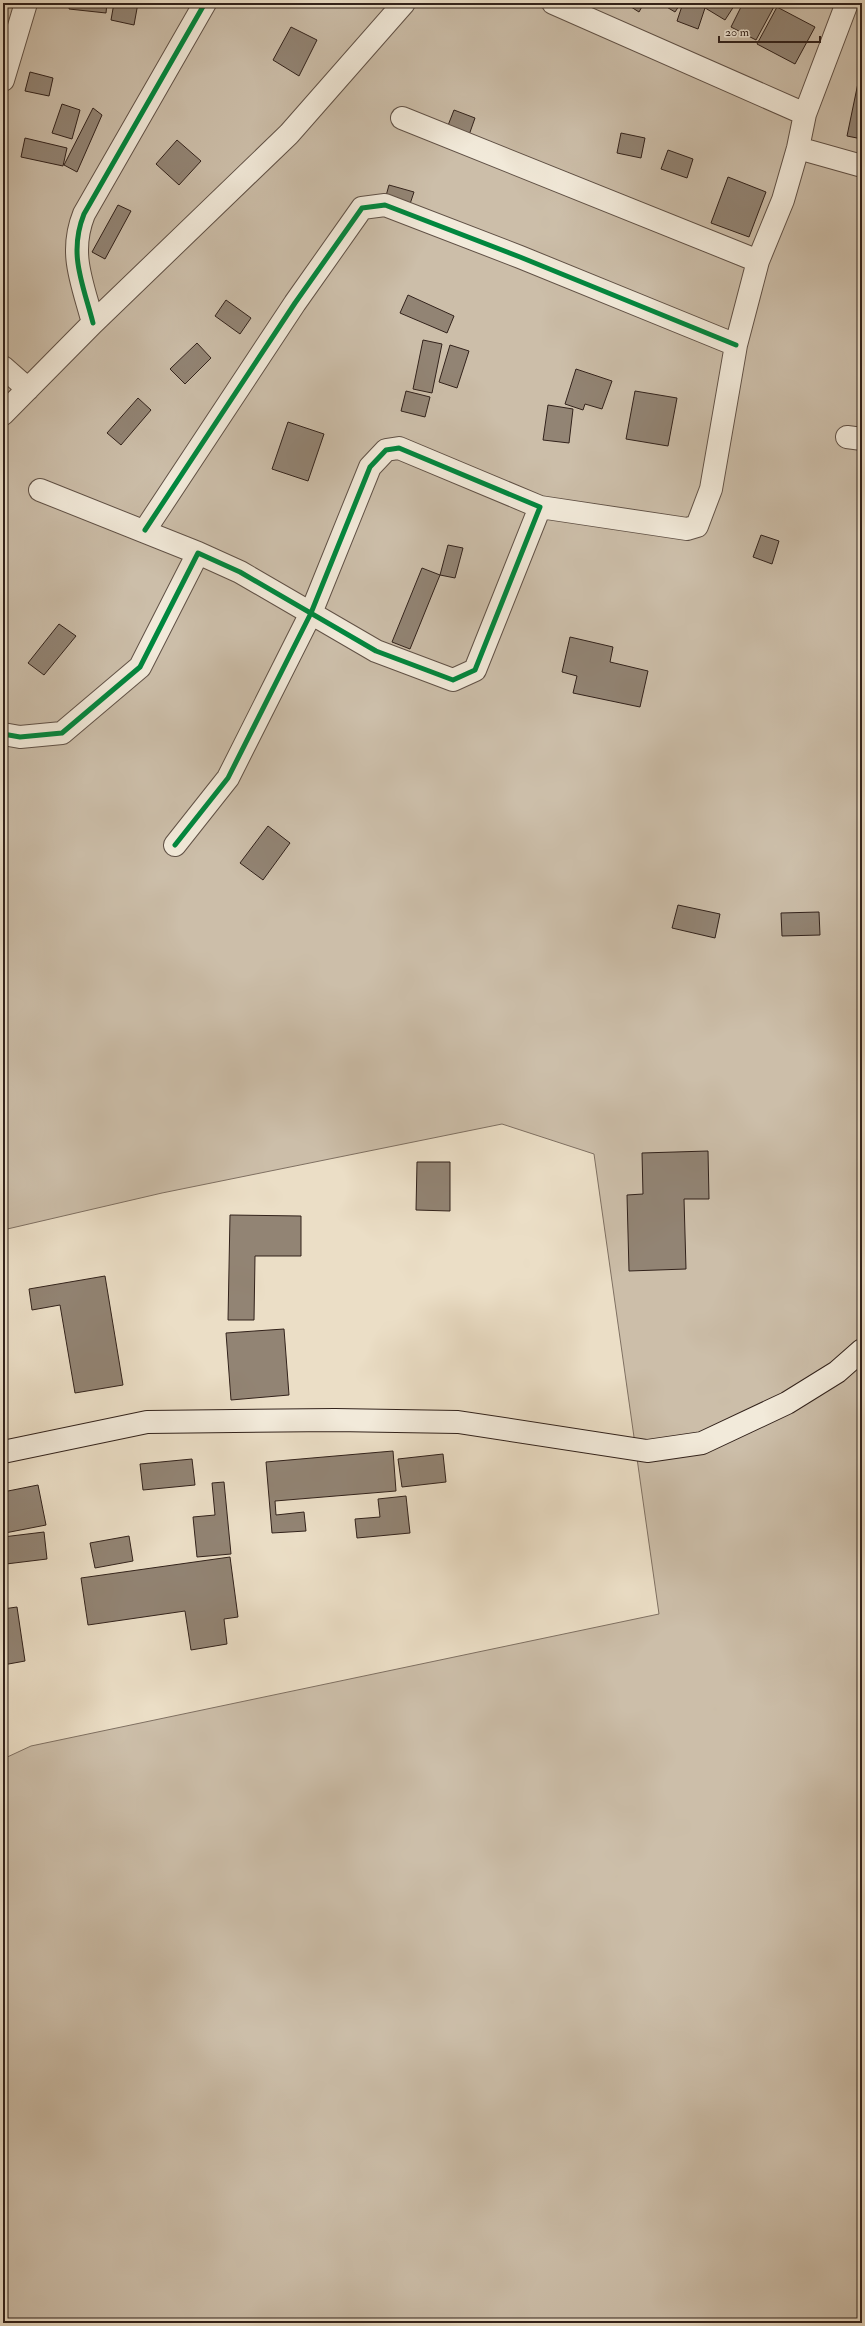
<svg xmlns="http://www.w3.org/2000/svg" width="865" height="2326" viewBox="0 0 865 2326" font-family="'IM FELL Double Pica',serif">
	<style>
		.green { fill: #ccbea9; stroke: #7f7062 }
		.building { fill: #928474; stroke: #32221b }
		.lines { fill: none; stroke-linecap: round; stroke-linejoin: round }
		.street-casing { stroke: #605146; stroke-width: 24 }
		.secondary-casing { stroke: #32221b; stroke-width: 24 }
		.street { stroke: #f2eada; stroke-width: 22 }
		.secondary { stroke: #f2eada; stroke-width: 22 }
		.cycleway-casing { stroke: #f2eada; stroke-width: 8 }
		.cycleway { stroke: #00873e; stroke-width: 5 }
	</style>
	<rect width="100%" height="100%" fill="#ebdec6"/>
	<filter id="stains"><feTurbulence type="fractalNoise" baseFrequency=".005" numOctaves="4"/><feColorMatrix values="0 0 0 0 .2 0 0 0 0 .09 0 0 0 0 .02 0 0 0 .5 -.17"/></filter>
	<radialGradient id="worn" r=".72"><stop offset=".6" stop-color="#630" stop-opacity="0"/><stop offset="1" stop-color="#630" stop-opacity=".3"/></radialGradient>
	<path class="green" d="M3,3h859v2320h-859v-564l28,-13 628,-132 -65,-460 -92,-30 -340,69 -159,37z"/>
	<path class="building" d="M70,3h37l-1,10 -37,-4z
		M114,3h24l-4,22 -23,-5z
		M629,3h15l-5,9 -11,-7z
		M660,3h21l-6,9z
		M683,3h8l14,5 -7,21 -21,-8z
		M697,3h39l-11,17z
		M743,3h33l-20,37 -25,-13z
		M777,7l38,20 -20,37 -38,-20z
		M291,27l26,13 -18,36 -26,-16z
		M30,72l23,6 -4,18 -24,-5z
		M858,83h4v56l-15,-3z
		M62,104l18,6 -8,29 -20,-6z
		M93,108l9,7 -25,57 -13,-7z
		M454,110l21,8 -6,17 -22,-7z
		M621,133l24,5 -4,20 -24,-5z
		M25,138l42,10 -4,18 -42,-9z
		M177,140l24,21 -22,24 -23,-21z
		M668,150l25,9 -6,19 -26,-9z
		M728,177l38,15 -17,45 -38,-14z
		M389,185l25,7 -6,18 -24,-7z
		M118,205l13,6 -26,48 -13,-7z
		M408,295l46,21 -7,17 -47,-20z
		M226,300l25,18 -11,16 -25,-18z
		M423,340l19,4 -10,49 -19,-4z
		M197,343l14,15 -26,26 -15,-15z
		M450,345l19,6 -12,37 -18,-6z
		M576,369l36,12 -10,28 -17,-5 -2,6 -18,-6z
		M406,391l24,6 -5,20 -24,-6z
		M635,391l42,7 -9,48 -42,-7z
		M138,398l13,12 -30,35 -14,-12z
		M548,405l25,4 -4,34 -26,-3z
		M288,422l36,12 -16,47 -36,-12z
		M761,535l18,6 -7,23 -19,-7z
		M448,545l15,3 -8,30 -15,-3z
		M422,568l18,7 -30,74 -18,-7z
		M59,624l17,12 -32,39 -16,-12z
		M570,637l43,10 -3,15 38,9 -8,36 -67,-14 4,-17 -15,-4z
		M268,826l22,17 -27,37 -23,-17z
		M678,905l42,9 -5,24 -43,-10z
		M819,912l1,23 -38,1 -1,-23z
		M708,1151l1,48h-25l2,70 -57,2 -2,-76 16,-1 -1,-41z
		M417,1162h33v49l-34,-1z
		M230,1215l71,1v40h-46l-1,64h-26z
		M105,1276l18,109 -48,8 -15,-88 -28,5 -3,-21z
		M284,1329l5,66 -58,5 -5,-67z
		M393,1451l3,40 -121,10 1,14 28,-3 2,19 -34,2 -6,-71z
		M443,1454l3,28 -44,5 -4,-28z
		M192,1459l3,26 -52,5 -3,-26z
		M224,1482l7,72 -34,3 -4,-40 22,-2 -3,-32z
		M38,1485l8,40 -41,8 -2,-41z
		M406,1496l4,37 -53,5 -2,-19 25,-2 -2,-18z
		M44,1532l3,27 -41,5 -3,-27z
		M129,1536l4,25 -38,7 -5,-25z
		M230,1557l8,60 -14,2 3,25 -36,6 -6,-39 -97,14 -7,-47z
		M17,1607l8,54 -22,4v-56z"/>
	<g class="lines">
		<g class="street-casing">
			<path id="street" d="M553,3l252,111
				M3,80l23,-77
				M402,118l356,143
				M798,148l64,18
				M93,323c-10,-39 -25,-69 -9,-109l121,-211
				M3,367l25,22
				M3,414l90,-91 196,-189 115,-131
				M847,437l15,2
				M40,490l158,63
				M540,507l147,22 10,-3 14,-37 25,-144 22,-84 25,-61 15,-52 7,-34 42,-111
				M145,530l150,-227 67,-95 23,-3 135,52 216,88
				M3,734l17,3 42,-4 78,-66 58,-114 42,19 136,79 77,29 22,-10 65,-163 -141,-59 -13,2 -16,17 -59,146 -83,165 -53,67"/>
		</g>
		<g class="secondary-casing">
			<path id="secondary" d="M3,1452l144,-30 188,-2 123,2 189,29 55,-8 85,-40 50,-31 25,-22"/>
		</g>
		<use href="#street" class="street"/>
		<use href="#secondary" class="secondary"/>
		<g class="cycleway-casing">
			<path id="cycleway" d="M93,323c-10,-39 -25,-69 -9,-109l121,-211
				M145,530l150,-227 67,-95 23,-3 135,52 216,88
				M3,734l17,3 42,-4 78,-66 58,-114 42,19 136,79 77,29 22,-10 65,-163 -141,-59 -13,2 -16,17 -59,146 -83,165 -53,67"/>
		</g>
		<use href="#cycleway" class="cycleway"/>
	</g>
	<rect width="865" height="2326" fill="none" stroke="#ebdec6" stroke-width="16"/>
	<rect x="4" y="4" width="857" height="2318" fill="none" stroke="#32221b" stroke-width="2"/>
	<rect x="8" y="8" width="849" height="2310" fill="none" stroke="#32221b"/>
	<path d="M719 36v6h101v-6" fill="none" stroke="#32221b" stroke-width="2"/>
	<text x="725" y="36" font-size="12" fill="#32221b" stroke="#f2eada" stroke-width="3" paint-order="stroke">20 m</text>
	<rect width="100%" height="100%" filter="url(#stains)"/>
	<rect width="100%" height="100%" fill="url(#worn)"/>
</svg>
